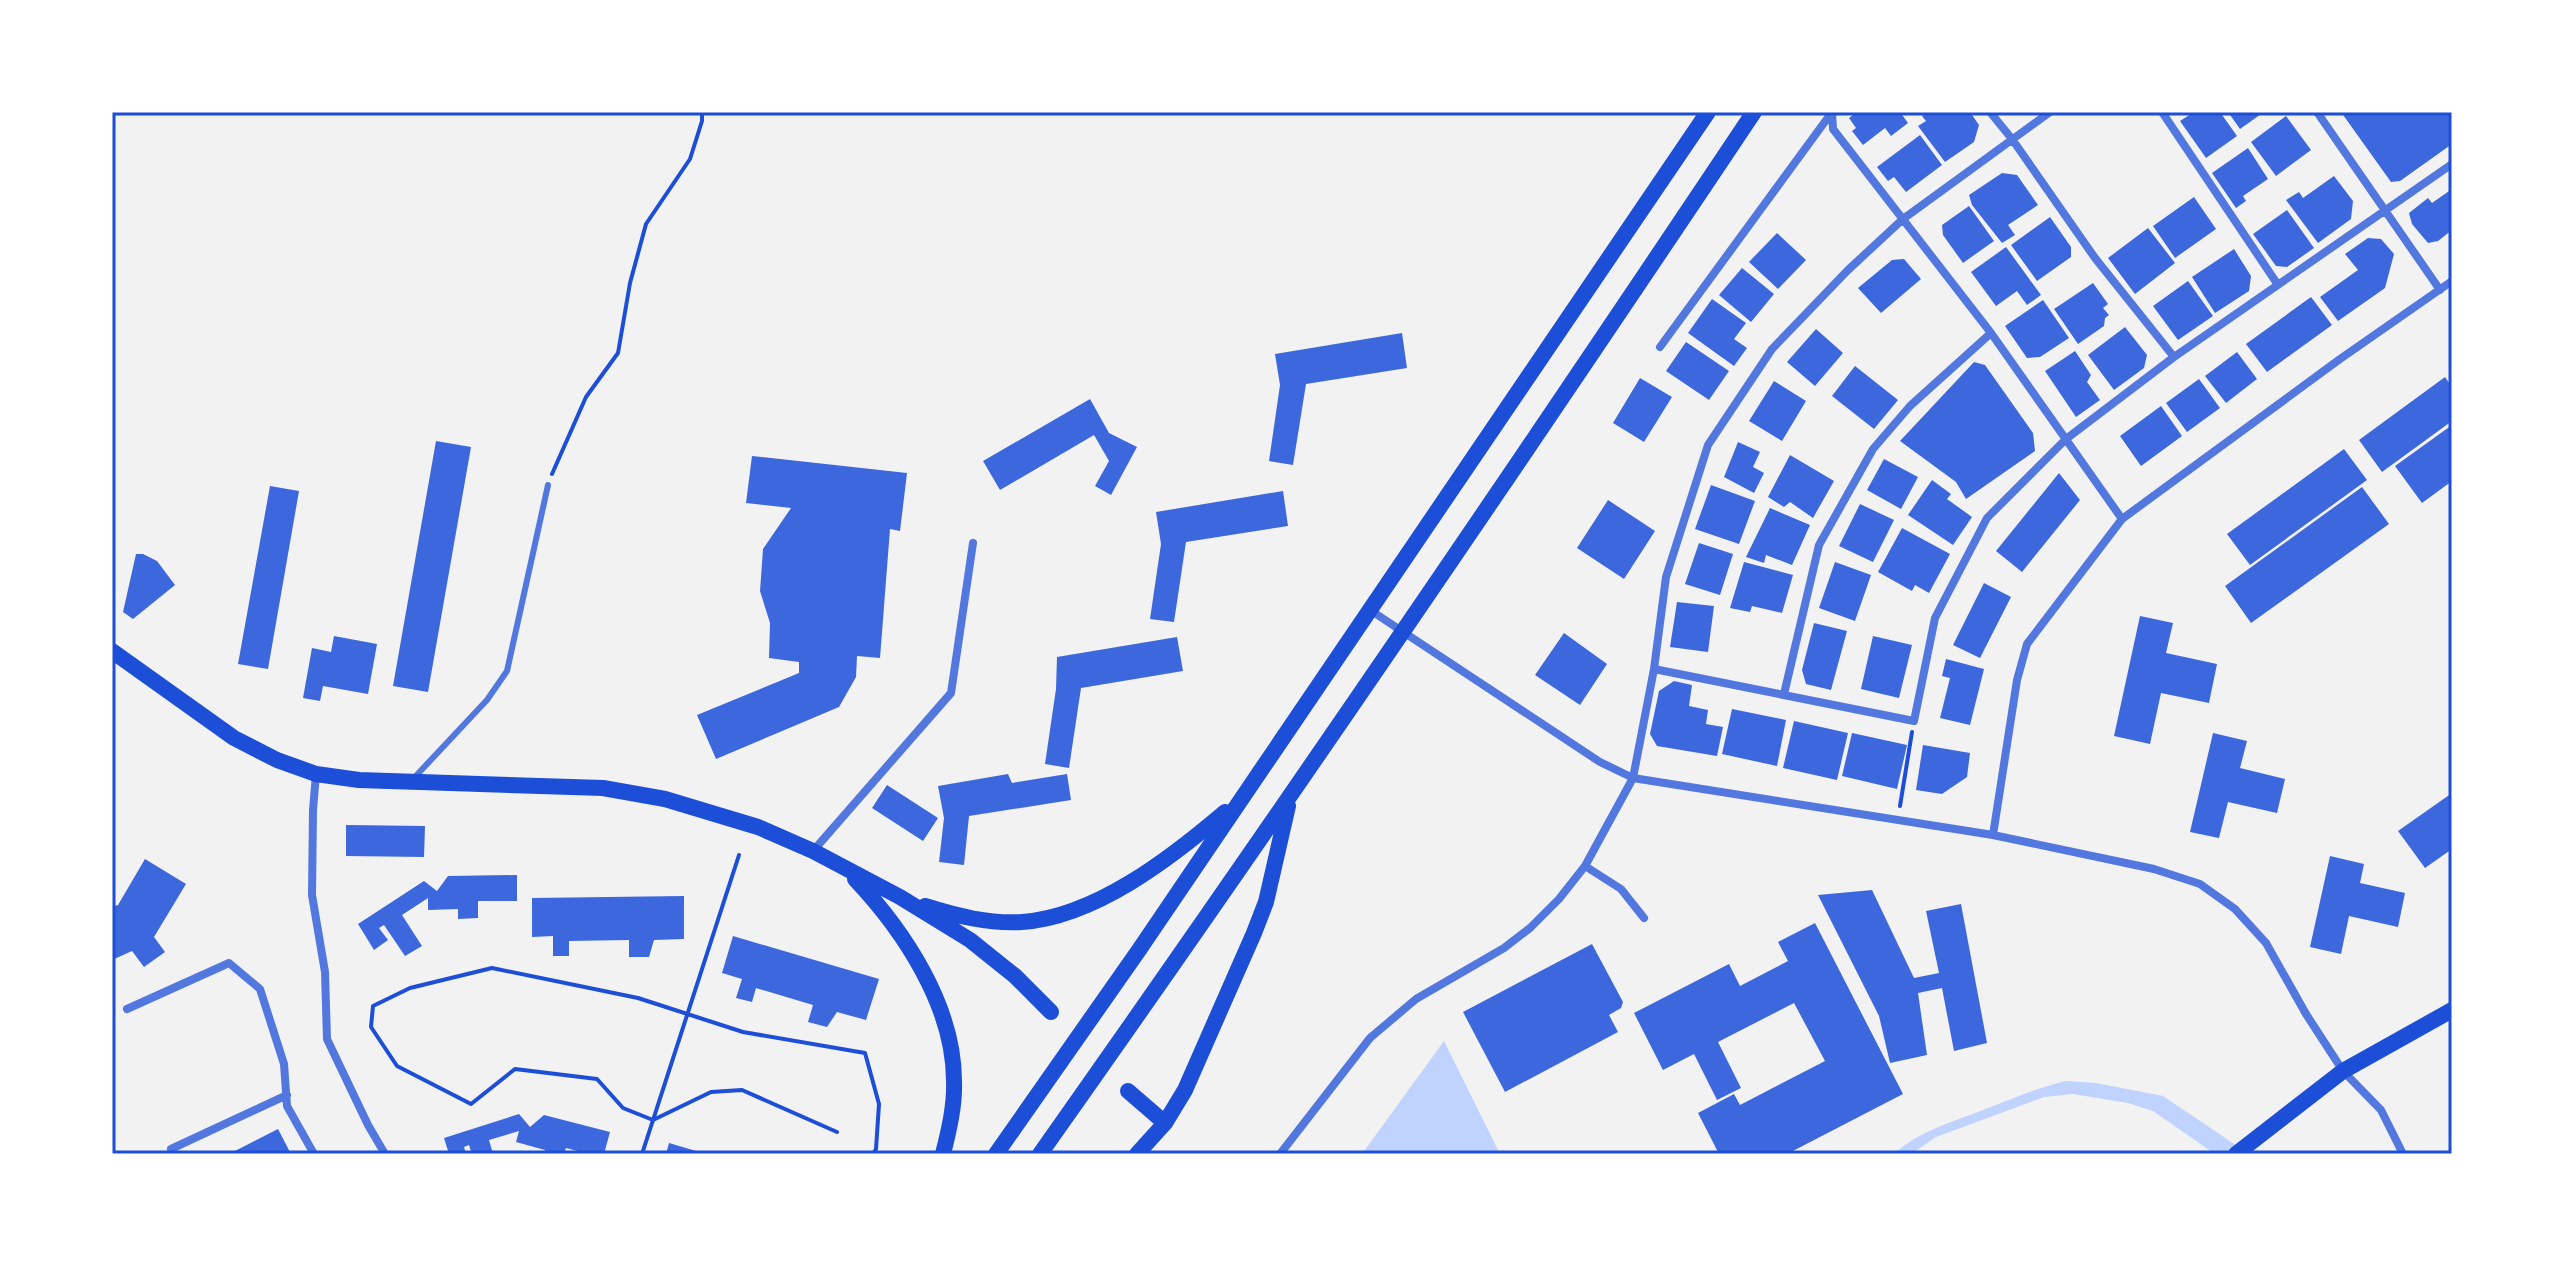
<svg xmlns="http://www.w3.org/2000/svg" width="2564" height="1266" viewBox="0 0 2564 1266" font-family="'Archivo Narrow',sans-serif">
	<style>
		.water { fill: #bfd3fe }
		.building { fill: #3d67dc }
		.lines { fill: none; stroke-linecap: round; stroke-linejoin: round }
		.path { stroke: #1d4ed8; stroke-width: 4 }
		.service { stroke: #5277de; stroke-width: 6 }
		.minor { stroke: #5277de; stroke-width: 8 }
		.secondary { stroke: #1d4ed8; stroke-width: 16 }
		.neatline { fill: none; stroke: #1d4ed8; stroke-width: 3 }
	</style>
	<rect width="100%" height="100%" fill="#f2f2f2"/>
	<path class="water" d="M1444,1041l56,113h-138z
		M2066,1081l30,2 67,13 86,58h-34l-62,-43 -25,-8 -55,-9 -29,3 -108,40 -25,17h-17c25,-23 58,-32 89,-44 28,-11 54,-22 83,-29z"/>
	<path class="building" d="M1857,112h43l8,11 -17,13 -6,-8 -22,17 -11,-14 4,-3 -7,-10z
		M1927,112h43l9,13 -5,17 -29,20 -27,-36 8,-5 -4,-5z
		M2194,112h26l17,24 -31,22 -26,-37z
		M2228,112h36l-24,17z
		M2341,112h110l1,32 -52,37 -9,1z
		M2286,116l25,34 -35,26 -25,-34z
		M1920,135l22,30 -36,27 -12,-15 -6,4 -11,-14z
		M2248,148l20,31 -25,17 3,5 -10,7 -24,-35z
		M2002,173l15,2 21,30 -30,20 7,10 -13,8 -30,-38 -3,-10z
		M2334,176l19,25 -2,18 -33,24 -32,-43 13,-8 4,6z
		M2452,189v41l-14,11 -10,2 -16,-19 -3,-11 19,-15 4,5z
		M2194,197l22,32 -41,29 -22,-32z
		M1969,206l25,35 -31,22 -20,-28 -1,-10z
		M2287,210l27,38 -27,19 -11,-1 -23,-32z
		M2050,217l21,30v10l-34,24 -26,-36z
		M2148,228l27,35 -40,31 -27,-36z
		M1777,233l29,27 -28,29 -29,-27z
		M2368,238l13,1 13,15 -9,34 -47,33 -18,-24 38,-27 -13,-16z
		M2006,247l35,48 -14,10 -10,-14 -21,15 -25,-34z
		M2234,249l17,27 -2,15 -34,22 -23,-36z
		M1904,259l17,20 -40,34 -23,-25 34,-28z
		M1742,268l32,26 -23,28 -32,-27z
		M2188,281l25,35 -35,24 -25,-34z
		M2093,283l15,21 -5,4 6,7 -4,3 -1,8 -26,18 -24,-35z
		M2311,297l21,28 -65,47 -21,-28z
		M1712,299l34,24 -12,16 13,9 -13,18 -46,-33z
		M2043,300l26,38 -29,19 -13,1 -22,-32z
		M2125,327l22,28 -3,13 -30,22 -26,-35z
		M1816,329l27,24 -28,33 -28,-24z
		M1402,333l5,35 -101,16 -13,81 -24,-4 11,-76 -5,-31z
		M1686,342l43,29 -20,29 -43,-29z
		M2075,351l16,24 -4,7 13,18 -24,17 -31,-46z
		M2237,352l20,27 -31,24 -21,-27z
		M1974,362l11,3 48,68 2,18 -69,48 -10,-17 -56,-41z
		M1855,366l43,34 -24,29 -42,-33z
		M2445,377l7,10v34l-70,51 -23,-32z
		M1640,378l32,19 -28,45 -31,-19z
		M2199,379l21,29 -33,24 -21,-29z
		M1774,381l32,20 -24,40 -33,-20z
		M1090,399l19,34 28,14 -26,48 -16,-9 14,-25 -15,-26 -94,55 -17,-29z
		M2161,406l21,30 -41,30 -21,-30z
		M2452,425v56l-30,22 -27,-37z
		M436,441l35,6 -43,245 -35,-6z
		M1738,442l22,10 -7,15 11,6 -10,20 -30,-16z
		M2344,449l23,31 -117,85 -23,-31z
		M1790,455l44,26 -21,37 -23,-16 -6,5 -16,-10z
		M752,456l155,17 -7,58 -10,-2 -10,129 -23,-2 -1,21 -17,30 -123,52 -19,-44 102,-42v-11l-30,-4 1,-35 -10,-32 3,-42 28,-41 -45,-5z
		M1884,459l34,18 -17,32 -34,-19z
		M2059,473l21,27 -58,72 -26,-21z
		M1932,480l19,14 -4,5 25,18 -19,28 -45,-30z
		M1711,485l44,16 -16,43 -44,-15z
		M270,486l29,5 -31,178 -30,-5z
		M2362,487l27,37 -138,99 -26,-37z
		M1283,491l5,35 -102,16 -12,80 -24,-3 11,-75 -5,-32z
		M1608,500l47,31 -31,48 -47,-31z
		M1860,504l34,16 -21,42 -34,-16z
		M1770,508l40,17 -18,40 -26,-10 -2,8 -18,-6z
		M1902,528l48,26 -21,39 -14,-8 -3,6 -34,-19z
		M1699,543l34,11 -13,41 -35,-11z
		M136,554h7l14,7 18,24 -42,34 -10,-7z
		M1744,562l49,13 -11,38 -30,-7 -2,6 -20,-4z
		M1835,562l36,13 -16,46 -36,-13z
		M1984,583l27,14 -31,61 -27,-13z
		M1677,602l37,4 -6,46 -38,-5z
		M2140,616l33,7 -7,30 51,11 -8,39 -48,-10 -11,51 -36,-8z
		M1814,623l33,8 -16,59 -25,-6 -4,-14z
		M1564,633l43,31 -27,41 -45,-30z
		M334,636l43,8 -9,50 -45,-8 -3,15 -17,-3 9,-50 19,4z
		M1873,636l39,9 -13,53 -38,-9z
		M1177,637l6,34 -102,17 -12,80 -24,-4 11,-75 1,-32z
		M1946,659l38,10 -14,56 -30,-7 10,-40 -8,-2z
		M1674,681l18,4 -3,21 19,4 -2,14 17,3 -6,29 -60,-10 -7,-12 9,-43z
		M1732,709l54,11 -9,46 -55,-12z
		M1794,721l54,12 -11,47 -54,-12z
		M1852,733l55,12 -10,44 -55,-13z
		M2213,733l34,8 -7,27 45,11 -8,34 -49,-11 -9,36 -29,-6z
		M1923,745l47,8 -3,24 -25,17 -26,-4z
		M1008,774l4,9 55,-9 4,26 -102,16 -5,49 -25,-3 5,-44 -6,-32z
		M887,785l51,33 -15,23 -51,-33z
		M2452,793v56l-27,19 -27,-37z
		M346,825l79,1 -1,31 -78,-1z
		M2330,856l34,8 -4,19 45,10 -7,34 -49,-11 -8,38 -31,-7z
		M145,859l41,25 -32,53 11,15 -21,15 -12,-16 -20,9v-53l6,-2z
		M517,875v26h-39v17l-20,1v-10l-30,1v-12l-26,17 20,31 -17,10 -21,-31 -5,3 9,12 -14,10 -16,-26 66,-43 13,10 11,-15z
		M1872,890l42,88 25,-5 -13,-62 35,-7 26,139 -33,8 -12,-63 -24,5 9,62 -37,8 -11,-47 -61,-121z
		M684,896v43l-30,1 -5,17h-20v-17l-60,1v15h-16v-20l-21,1v-39z
		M1815,923l88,171 -116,60h-68l-21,-41 36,-19 6,11 85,-44 -31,-58 -76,39 23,46 -24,12 -23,-46 -31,16 -29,-57 95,-49 11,22 48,-25 -10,-19z
		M733,936l146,43 -13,41 -29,-8 -10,15 -19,-5 5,-17 -57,-17 -4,14 -16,-4 6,-19 -20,-6z
		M1592,944l31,58 -2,6 -12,7 9,17 -113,60 -42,-80z
		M519,1114l11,13 14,-12 66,17 -6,22h-15l-23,-6 -2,6h-20l1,-4 -29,-8 3,-11 -30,9 4,14h-21l-3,-9 -5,2 2,7h-17l-5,-16z
		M278,1129l13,25h-62z
		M669,1143l34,10v1h-37z"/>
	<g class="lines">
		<path class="path" d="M552,474l34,-77 32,-44 12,-70 16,-59 44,-65 12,-38v-9
			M1900,806l12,-74
			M837,1132l-95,-42 -31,2 -58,28 -30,-12 -26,-29 -82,-10 -44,35 -74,-38 -26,-39 2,-21 37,-18 82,-20 146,30 105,34 122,21 14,51 -3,45 -3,5
			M642,1154l97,-299"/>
		<path class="service" d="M413,779l74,-79 20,-29 41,-186"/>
		<path class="minor" d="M1832,112l1,17 158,204 131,186
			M1990,112l22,27 83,119 79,99
			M2162,112l116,173
			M2317,112l123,178
			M1660,347l172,-235
			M1370,610l230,152 33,16 360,57 161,34 46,15 35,25 31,34 40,71 37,57 38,39 22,44
			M1654,669l260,52 21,-103 52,-100 79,-79 108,-82 278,-193
			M1784,694l35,-149 54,-96 37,-43 81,-73
			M316,774l-3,36 -1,85 13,77 2,67 41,86 17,29
			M1993,835l24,-155 10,-36 95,-125 218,-160 112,-78
			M813,851l138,-158 22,-150
			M1585,866l36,23 23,29
			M127,1009l102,-46 31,26 24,75 3,42 27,48
			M171,1149l116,-54
			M1280,1154l90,-116 46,-39 88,-51 26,-20 29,-29 26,-33 48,-88 21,-109 12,-92 42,-132 64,-96 76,-79 55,-51 147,-107"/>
		<path class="secondary" d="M112,651l122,87 43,22 39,14 43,6 244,8 62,11 93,28 55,24 87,46 70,43 45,36 36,36
			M855,879c49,52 99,127 99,202 1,24 -5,49 -11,73
			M925,906c32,10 64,18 97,16 73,-5 149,-64 203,-110
			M1128,1091l37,32
			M996,1154l143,-204 569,-838
			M1040,1154c243,-344 480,-692 714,-1042
			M1137,1154l28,-31 20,-33 69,-157 12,-31 22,-96
			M2236,1154l107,-83 109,-61"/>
	</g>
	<rect width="2564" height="1266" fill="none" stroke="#ffffff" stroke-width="228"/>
	<rect x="114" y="114" width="2336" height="1038" class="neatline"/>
</svg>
